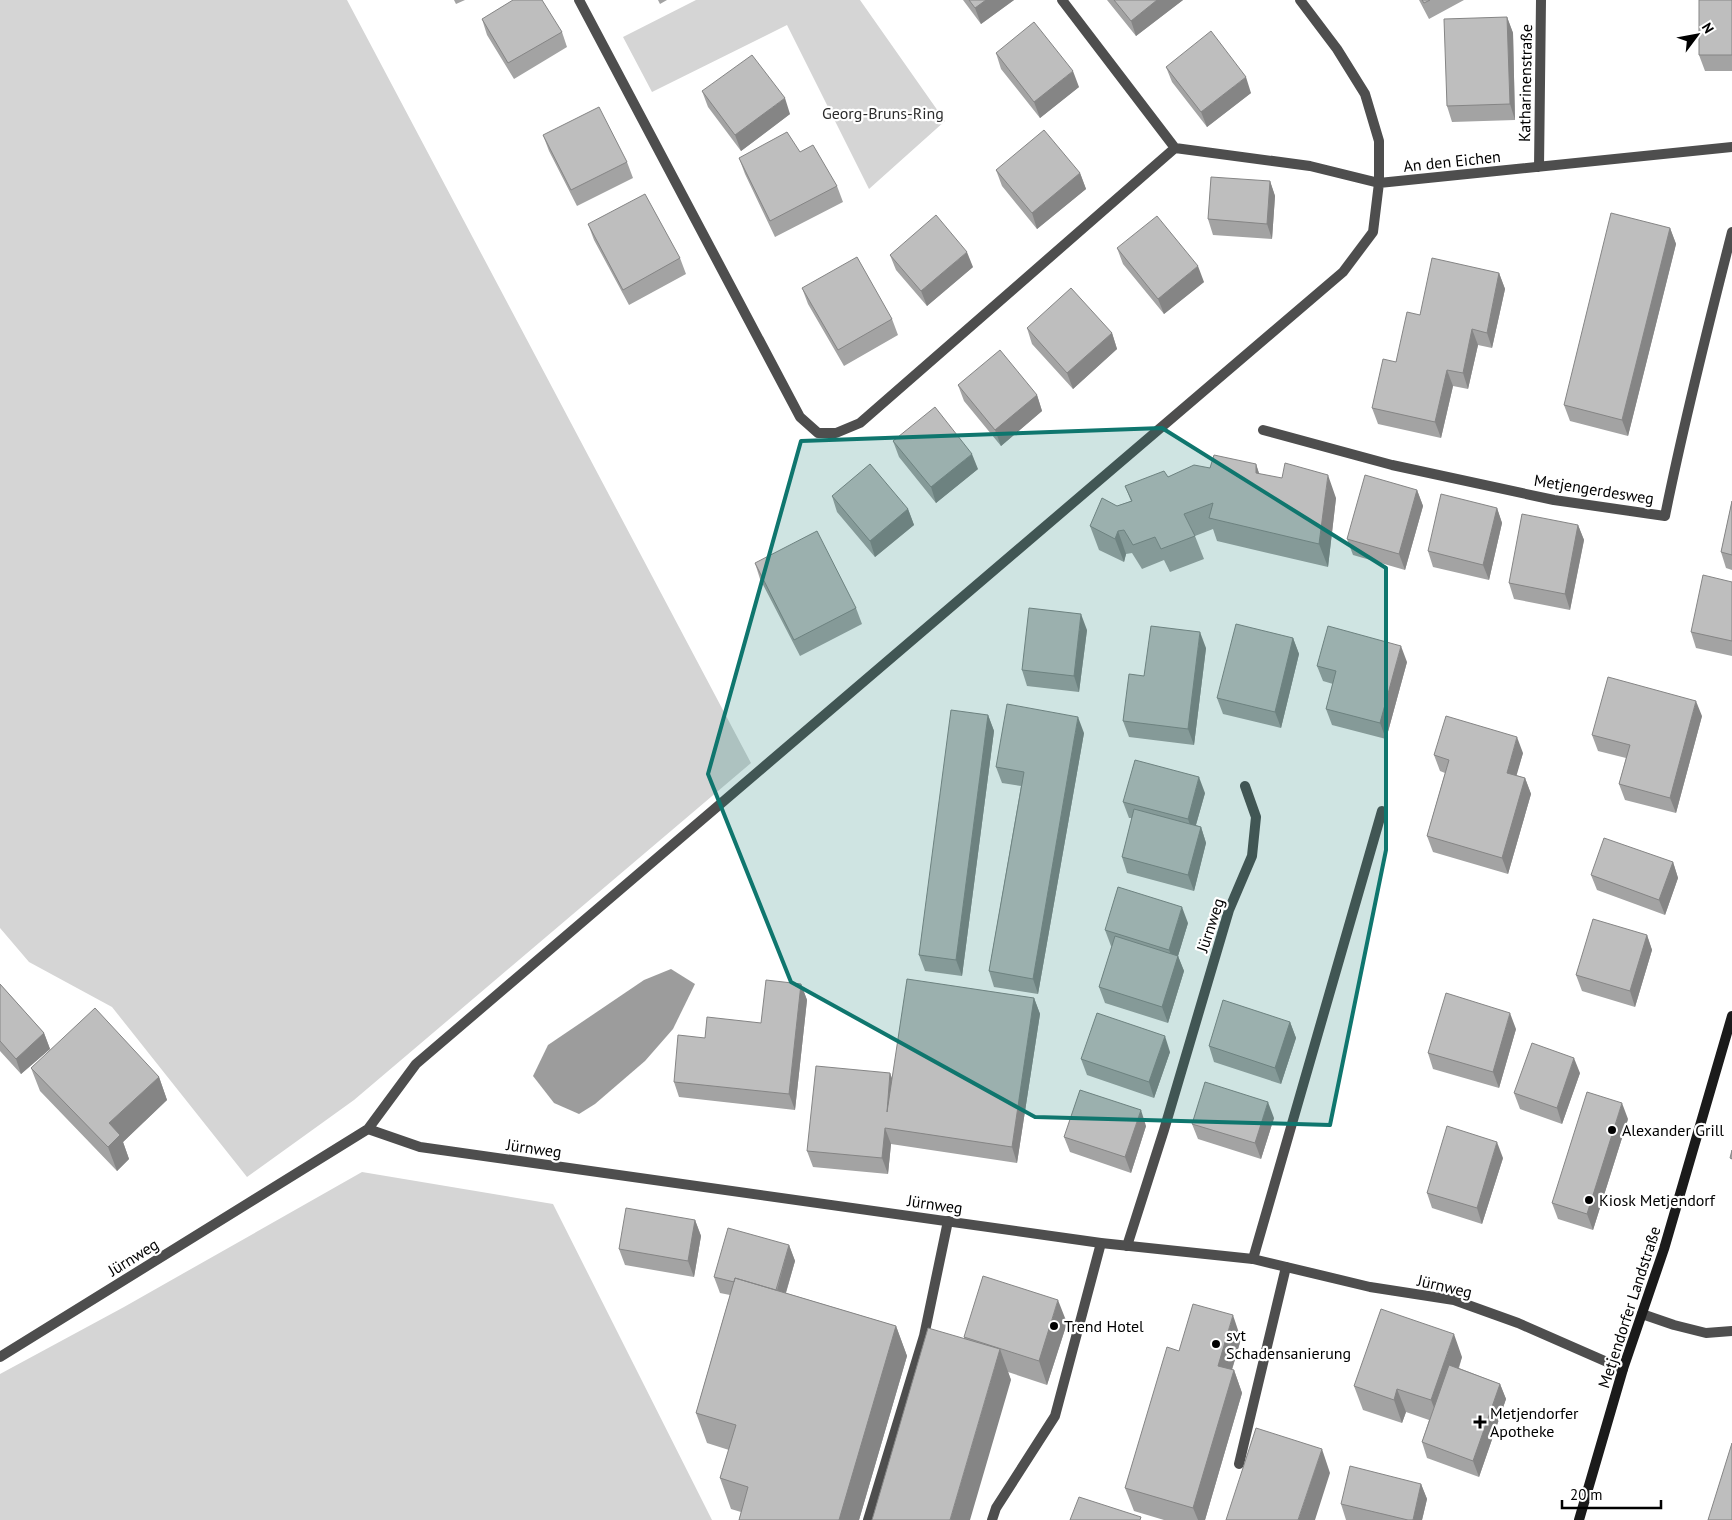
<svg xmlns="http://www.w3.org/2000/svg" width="1732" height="1520" viewBox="0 0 1732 1520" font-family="'PT Sans',sans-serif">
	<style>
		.green { fill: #d5d5d5 }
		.water { fill: #9c9c9c }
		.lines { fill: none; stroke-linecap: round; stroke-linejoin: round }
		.lane { stroke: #4e4e4e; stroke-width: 10 }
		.street { stroke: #4e4e4e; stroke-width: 10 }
		.secondary { stroke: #1b1b1b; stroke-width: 10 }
		.wall { fill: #a3a3a3 }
		.shaded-wall { fill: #858585 }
		.building { fill: #bebebe; stroke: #858585 }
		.marked { fill: #0f766e; fill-opacity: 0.2; stroke: #0f766e; stroke-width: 4; stroke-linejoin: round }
		.poi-dot { fill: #000; stroke: #fff; stroke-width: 2 }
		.labels { text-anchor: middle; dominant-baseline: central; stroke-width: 4.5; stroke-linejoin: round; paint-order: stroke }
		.street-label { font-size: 16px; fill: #000; stroke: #fff }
		.park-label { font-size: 16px; fill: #2c2c2c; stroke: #fff }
		.poi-label { font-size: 16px; fill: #000; stroke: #fff; text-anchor: start }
	</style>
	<rect width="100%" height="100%" fill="#fff"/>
	<path class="green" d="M0,0h347l404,763 -397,337 -107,77 -135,-170 -83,-45 -29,-34z
		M696,0h164l85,121 -76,68 -82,-164 -135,67 -29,-55z
		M362,1172l191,32 159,316h-712v-146l124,-67z"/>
	<path class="water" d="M671,969l24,15 -22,45 -28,32 -50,43 -16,10 -25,-11 -21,-27 15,-31 96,-65z"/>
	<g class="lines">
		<path class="lane" d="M1127,1246l37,-116 65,-220 23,-54 4,-39 -11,-31
			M1253,1259l129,-448
			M1239,1464l47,-197
			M868,1520l56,-184 24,-115
			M992,1520l4,-12 59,-92 46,-173"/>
		<path class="street" d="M579,0l221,417 18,16h18l24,-10 315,-275
			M1062,0l113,148 135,18 69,17 353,-36
			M1539,167l2,-167
			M1263,430l129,35 162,35 111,16c19,-95 43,-190 67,-284
			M368,1129l48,-65 927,-792 30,-40 6,-49v-42l-14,-47 -28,-45 -37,-49
			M1642,1314l32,11 32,8 26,-2
			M0,1357l368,-228 52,18 681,96 152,16 117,28 84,13 64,23 105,46"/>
		<path class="secondary" d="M1579,1520l44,-151 41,-120 68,-233"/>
	</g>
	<path class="wall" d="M454,0h11l-9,4z
		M658,0h9l-7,4z
		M963,0h51l-33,24z
		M1107,0h76l-47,36z
		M1419,0h45l-35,19z
		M1732,0v71h-27l-6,-16z
		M1507,17l6,16 2,87 -63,2 -5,-16z
		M482,19l80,13 5,15 -53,32 -27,-44z
		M996,53l83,34 -39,31 -39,-49z
		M1166,67l85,26 -44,34 -35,-45z
		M702,91l88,23 -49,37 -33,-44z
		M543,135l84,27 6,16 -56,28 -28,-55z
		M800,152l37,34 6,16 -68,35 -30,-63 -6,-16z
		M996,170l84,3 6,16 -49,40 -35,-43z
		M1270,181l5,15 -3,43 -59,-4 -5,-16z
		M588,224l92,34 6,16 -57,31 -35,-65z
		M1670,228l6,16 -48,192 -58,-15 -6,-16z
		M1117,248l87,34 -40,32 -41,-50z
		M890,255l83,12 -46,39 -31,-36z
		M1499,273l6,16 -13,59 -14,-3 -10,44 -15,-3 -12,52 -63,-14 -6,-16 48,-93z
		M802,288l90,31 6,16 -54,31 -36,-62z
		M1027,328l85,5 5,16 -44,40 -41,-45z
		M958,385l79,10 5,16 -41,35 -37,-45z
		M893,441l85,28 -42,34 -37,-46z
		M1256,464l3,10 77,24 -8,69 -111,-26 -4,-12 -18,7 9,23 -34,13 -6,-12 -22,9 -10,-16 -6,1 -2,8 -25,-12 -9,-24 27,-20 14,-5 -6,-15 85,-18z
		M1417,490l6,16 -18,64 -52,-15 -6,-16z
		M832,496l76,13 6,16 -39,32 -38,-45z
		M1732,501v69l-6,-2 -5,-16z
		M1497,508l5,15 -13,57 -56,-13 -5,-16z
		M1578,525l6,15 -14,70 -56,-11 -5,-16z
		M755,563l101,45 6,16 -62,32 -40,-77z
		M1732,582v74l-36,-8 -5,-16z
		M1087,630l-8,62 -52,-6 -5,-16z
		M1293,638l6,16 -18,74 -58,-14 -6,-16z
		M1206,648l-12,97 -65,-8 -6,-16 21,-45z
		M1407,662l-21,77 -54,-14 -6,-16 7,-25 -10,-3 -6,-15z
		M988,715l6,16 -32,245 -37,-5 -6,-16z
		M1702,716l-26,97 -51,-13 -6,-16 7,-26 -28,-7 -6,-16z
		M1084,733l-46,261 -44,-7 -5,-16 32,-185 -19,-3 -6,-16z
		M1523,753l-7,22 9,3 6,16 -23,80 -75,-22 -6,-16 18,-63 -5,-2 -6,-16z
		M1205,793l-9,32 5,2 5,16 -12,48 -67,-18 -5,-16 10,-39h-3l-6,-16z
		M1673,862l5,16 -13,37 -68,-25 -6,-15z
		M1188,923l-10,33 6,15 -16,52 -63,-20 -6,-16 13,-41h-1l-6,-16z
		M1647,935l5,15 -17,57 -53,-16 -6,-16z
		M0,984l44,49 6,16 -29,25 -21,-23z
		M801,984l6,16 -12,110 -116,-13 -5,-15 31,-44 56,-15z
		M1034,998l6,16 -23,149 -126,-19 -3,30 -75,-7 -6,-16 83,-78 2,6z
		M1290,1022l6,16 -15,46 -67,-22 -5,-16z
		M1516,1029l-17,59 -66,-19 -5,-16z
		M1170,1052l-16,46 -67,-23 -6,-16z
		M31,1068l128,9 8,23 -44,42 6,17 -12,12 -77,-80z
		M1580,1073l-18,51 -42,-15 -6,-16z
		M1274,1118l-13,41 -63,-20 -6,-15z
		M1628,1119l-35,111 -35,-11 -6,-16z
		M1146,1126l-15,47 -61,-21 -6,-15z
		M1503,1158l-21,66 -50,-16 -5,-15z
		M695,1220l6,16 -7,41 -69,-12 -6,-16z
		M789,1245l6,16 -9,32 110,33 11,30 -48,164h-120l2,-8 -10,-3 -11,-31 9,-28 -22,-7 -11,-30 34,-118 -10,-2 -6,-16z
		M1067,1323l-20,62 -39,-13 3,8 -47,-41v-2z
		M1241,1339l-9,31h2l8,23 -37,127h-41l-30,-9 -9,-23 54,-137z
		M1462,1357l-3,11 41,16 6,15 -27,78 -52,-19 -5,-16 7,-22 -23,-8 -4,11 -39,-13 -9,-24z
		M1421,1484l6,15 -5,21h-76l-5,-16z"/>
	<path class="shaded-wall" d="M986,0h28l-33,24 -6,-16z
		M1157,0h26l-47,36 -5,-15z
		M1507,17l6,16 2,87 -5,-16z
		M1073,71l6,16 -39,31 -6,-16z
		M1246,77l5,16 -44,34 -6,-15z
		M785,98l5,16 -49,37 -6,-16z
		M1080,173l6,16 -49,40 -5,-16z
		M1270,181l5,15 -3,43 -5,-15z
		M1670,228l6,16 -48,192 -6,-16z
		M967,252l6,15 -46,39 -6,-15z
		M1198,266l6,16 -40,32 -6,-15z
		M1499,273l6,16 -13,59 -5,-15z
		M1472,329l6,16 -10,44 -5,-16z
		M1112,333l5,16 -44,40 -6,-16z
		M1447,370l6,16 -12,52 -6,-16z
		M1037,395l5,16 -41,35 -6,-16z
		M972,454l6,15 -42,34 -5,-16z
		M1256,464l8,24 -8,-15z
		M1328,475l8,23 -8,69 -9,-23z
		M1417,490l6,16 -18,64 -6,-16z
		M1497,508l5,15 -13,57 -6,-15z
		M908,509l6,16 -39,32 -5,-16z
		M1578,525l6,15 -14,70 -5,-16z
		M1118,531l8,23 -2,8 -9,-23z
		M1081,614l6,16 -8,62 -5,-16z
		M1200,632l6,16 -12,97 -6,-16z
		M1293,638l6,16 -18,74 -6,-16z
		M1401,646l6,16 -21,77 -6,-16z
		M1696,701l6,15 -26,97 -6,-15z
		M988,715l6,16 -32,245 -6,-16z
		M1078,717l6,16 -46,261 -5,-15z
		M1517,737l6,16 -10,35 -6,-15z
		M1199,777l6,16 -12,42 -5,-16z
		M1525,778l6,16 -23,80 -6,-16z
		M1201,827l5,16 -12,48 -6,-16z
		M1673,862l5,16 -13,37 -6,-15z
		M1182,907l6,16 -10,33 6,15 -16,52 -6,-16 13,-42 -6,-15z
		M1647,935l5,15 -17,57 -5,-16z
		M801,984l6,16 -12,110 -6,-16z
		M1034,998l6,16 -23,149 -5,-16z
		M1510,1013l6,16 -17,59 -6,-16z
		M1290,1022l6,16 -15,46 -6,-16z
		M44,1033l6,16 -29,25 -5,-15z
		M1165,1036l5,16 -16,46 -5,-16z
		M1574,1058l6,15 -18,51 -5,-16z
		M890,1073l6,16 -9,23z
		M159,1077l8,23 -44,42 6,17 -12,12 -9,-24 1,-24z
		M1268,1102l6,16 -13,41 -6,-16z
		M1622,1103l6,16 -35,111 -6,-16z
		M1141,1110l5,16 -15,47 -6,-16z
		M885,1128l6,16 -3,30 -6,-16z
		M1497,1142l6,16 -21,66 -5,-16z
		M695,1220l6,16 -7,41 -6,-16z
		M789,1245l6,16 -14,48 -5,-15z
		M1058,1300l9,23 -20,62 -8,-24z
		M1233,1315l8,24 -15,50 -8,-23z
		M896,1326l11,30 -48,164h-20z
		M1454,1334l8,23 -22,66 -9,-23z
		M1000,1349l11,31 -41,140h-20z
		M1234,1370l8,23 -37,127h-7l-5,-12z
		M1500,1384l6,15 -27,78 -6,-16z
		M1397,1389l9,23 -4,11 -8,-23z
		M1322,1449l8,24 -15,47h-17z
		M1421,1484l6,15 -5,21h-9z"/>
	<path class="building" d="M513,0h29l20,32 -54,31 -26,-44z
		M969,0h17l-11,8z
		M1114,0h43l-26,21z
		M1422,0h8l-6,3z
		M1699,0h33v55h-33z
		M1507,17l3,87 -63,2 -3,-87z
		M1034,22l39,49 -39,31 -38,-49z
		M1211,31l35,46 -45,35 -35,-45z
		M752,55l33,43 -50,37 -33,-44z
		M599,107l28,55 -56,28 -28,-55z
		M1044,130l36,43 -48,40 -36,-43z
		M787,132l13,20 13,-7 24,41 -67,35 -31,-63z
		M1211,177l59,4 -3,43 -59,-5z
		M645,194l35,64 -57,32 -35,-66z
		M1611,213l59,15 -48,192 -58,-15z
		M936,215l31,37 -46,39 -31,-36z
		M1157,216l41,50 -40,33 -41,-51z
		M857,257l35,62 -54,31 -36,-62z
		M1432,258l67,15 -12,60 -15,-4 -9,44 -16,-3 -12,52 -63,-14 11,-49 13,3 11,-50 13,3z
		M1071,288l41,45 -45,40 -40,-45z
		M1000,350l37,45 -42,35 -37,-45z
		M935,407l37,47 -41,33 -38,-46z
		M1214,455l42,9v9l26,5 3,-15 43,12 -9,69 -110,-26 4,-15 -29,11 11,22 -34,13 -6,-12 -22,8 -9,-15 -6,1 -3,8 -25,-13 12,-28 15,8 15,-5 -7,-15 39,-15 4,6 26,-12 16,3z
		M870,464l38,45 -38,32 -38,-45z
		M1365,475l52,15 -18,64 -52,-15z
		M1441,494l56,14 -14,57 -55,-14z
		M1732,501v54l-11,-3z
		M1522,514l56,11 -13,69 -56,-11z
		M817,531l39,77 -62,32 -39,-77z
		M1703,575l29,7v59l-41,-9z
		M1029,608l52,6 -7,62 -52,-6z
		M1236,624l57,14 -18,74 -58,-14z
		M1151,626l49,6 -12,97 -65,-8 6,-47 15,2z
		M1328,626l73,20 -21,77 -54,-14 10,-38 -19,-5z
		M1608,677l88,24 -26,97 -51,-14 11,-39 -38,-10z
		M1007,704l71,13 -45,262 -44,-8 35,-199 -28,-5z
		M951,710l37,5 -32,245 -37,-5z
		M1446,716l71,21 -10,36 18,5 -23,80 -75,-22 22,-76 -15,-5z
		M1135,760l64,17 -11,42 -65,-17z
		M1134,809l67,18 -13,48 -66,-18z
		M1604,838l69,24 -14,38 -68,-25z
		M1118,887l64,20 -13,43 -64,-20z
		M1593,919l54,16 -17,56 -54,-16z
		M1115,936l63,20 -16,51 -63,-20z
		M907,979l127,19 -22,149 -127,-19 -3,30 -75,-7 9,-85 74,7 -3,39z
		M766,980l35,4 -12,110 -115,-12 4,-47 27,3 2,-21 54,6z
		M0,984l44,49 -28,26 -16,-18z
		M1446,993l64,20 -17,59 -65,-19z
		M1223,1000l67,22 -15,46 -66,-22z
		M95,1008l64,69 -50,46 11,12 -12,12 -77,-79z
		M1097,1013l68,23 -16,46 -68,-23z
		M1532,1043l42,15 -17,50 -43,-15z
		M1205,1082l63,20 -13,41 -63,-19z
		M1080,1090l61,20 -16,47 -61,-20z
		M1587,1092l35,11 -35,111 -35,-11z
		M1447,1126l50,16 -20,66 -50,-15z
		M1732,1150v9l-2,-1z
		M626,1208l69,12 -7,41 -69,-12z
		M728,1228l61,17 -13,45 -41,-12 -1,4 -20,-5z
		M983,1276l75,24 -19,61 -75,-24z
		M735,1278l161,48 -57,194h-100l9,-33 -28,-9 16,-53 -40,-12z
		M1193,1304l40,11 -15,51 16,4 -41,138 -68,-20 42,-141 12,4z
		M1381,1309l73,25 -23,66 -34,-11 -3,11 -40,-14z
		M928,1328l72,21 -50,171h-78z
		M1449,1365l51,19 -27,77 -51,-19z
		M1256,1428l66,21 -24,71h-72z
		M1732,1443v77h-24z
		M1350,1466l71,18 -8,36h-5l-67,-16z
		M1079,1497l62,20 -1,3h-70z"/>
	<path class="marked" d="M1162,428l224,140v282l-56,275 -295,-8 -244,-135 -83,-208 93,-333z"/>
	<g class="poi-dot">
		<circle cx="1612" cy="1130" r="5"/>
		<circle cx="1589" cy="1200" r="5"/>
		<circle cx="1054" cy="1326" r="5"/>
		<circle cx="1216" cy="1344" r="5"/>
		<path d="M1477.5 1414.5h5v5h5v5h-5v5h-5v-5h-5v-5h5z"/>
	</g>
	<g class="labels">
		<g class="street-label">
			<text transform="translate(1525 83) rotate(-89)">Katharinenstraße</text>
			<text transform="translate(1452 161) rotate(-6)">An den Eichen</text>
			<text transform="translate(1594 489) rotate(9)">Metjengerdesweg</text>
			<text transform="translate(1210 925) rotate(-72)">Jürnweg</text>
			<text transform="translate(534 1148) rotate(8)">Jürnweg</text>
			<text transform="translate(935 1204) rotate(8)">Jürnweg</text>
			<text transform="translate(133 1257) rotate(-32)">Jürnweg</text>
			<text transform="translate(1445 1286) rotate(13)">Jürnweg</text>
			<text transform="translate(1629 1307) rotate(-72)">Metjendorfer Landstraße</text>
		</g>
		<g class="park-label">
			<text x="883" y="113">Georg-Bruns-Ring</text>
		</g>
		<g class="poi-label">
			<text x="1622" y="1130">Alexander Grill</text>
			<text x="1599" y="1200">Kiosk Metjendorf</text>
			<text x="1064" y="1326">Trend Hotel</text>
			<text x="1226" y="1335">svt<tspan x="1226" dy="18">Schadensanierung</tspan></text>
			<text x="1490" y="1413">Metjendorfer<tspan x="1490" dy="18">Apotheke</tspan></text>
		</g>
	</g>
	<g transform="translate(1697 35) rotate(58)" stroke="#ffffff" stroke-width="4" paint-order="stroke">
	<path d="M0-4L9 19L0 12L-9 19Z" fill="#000000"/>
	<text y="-8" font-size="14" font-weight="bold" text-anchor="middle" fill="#000000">N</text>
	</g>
	<path d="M1562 1500v8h99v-8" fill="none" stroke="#000000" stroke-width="2.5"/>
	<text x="1570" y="1500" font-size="15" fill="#000000" stroke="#ffffff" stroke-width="4" paint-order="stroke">20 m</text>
</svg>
